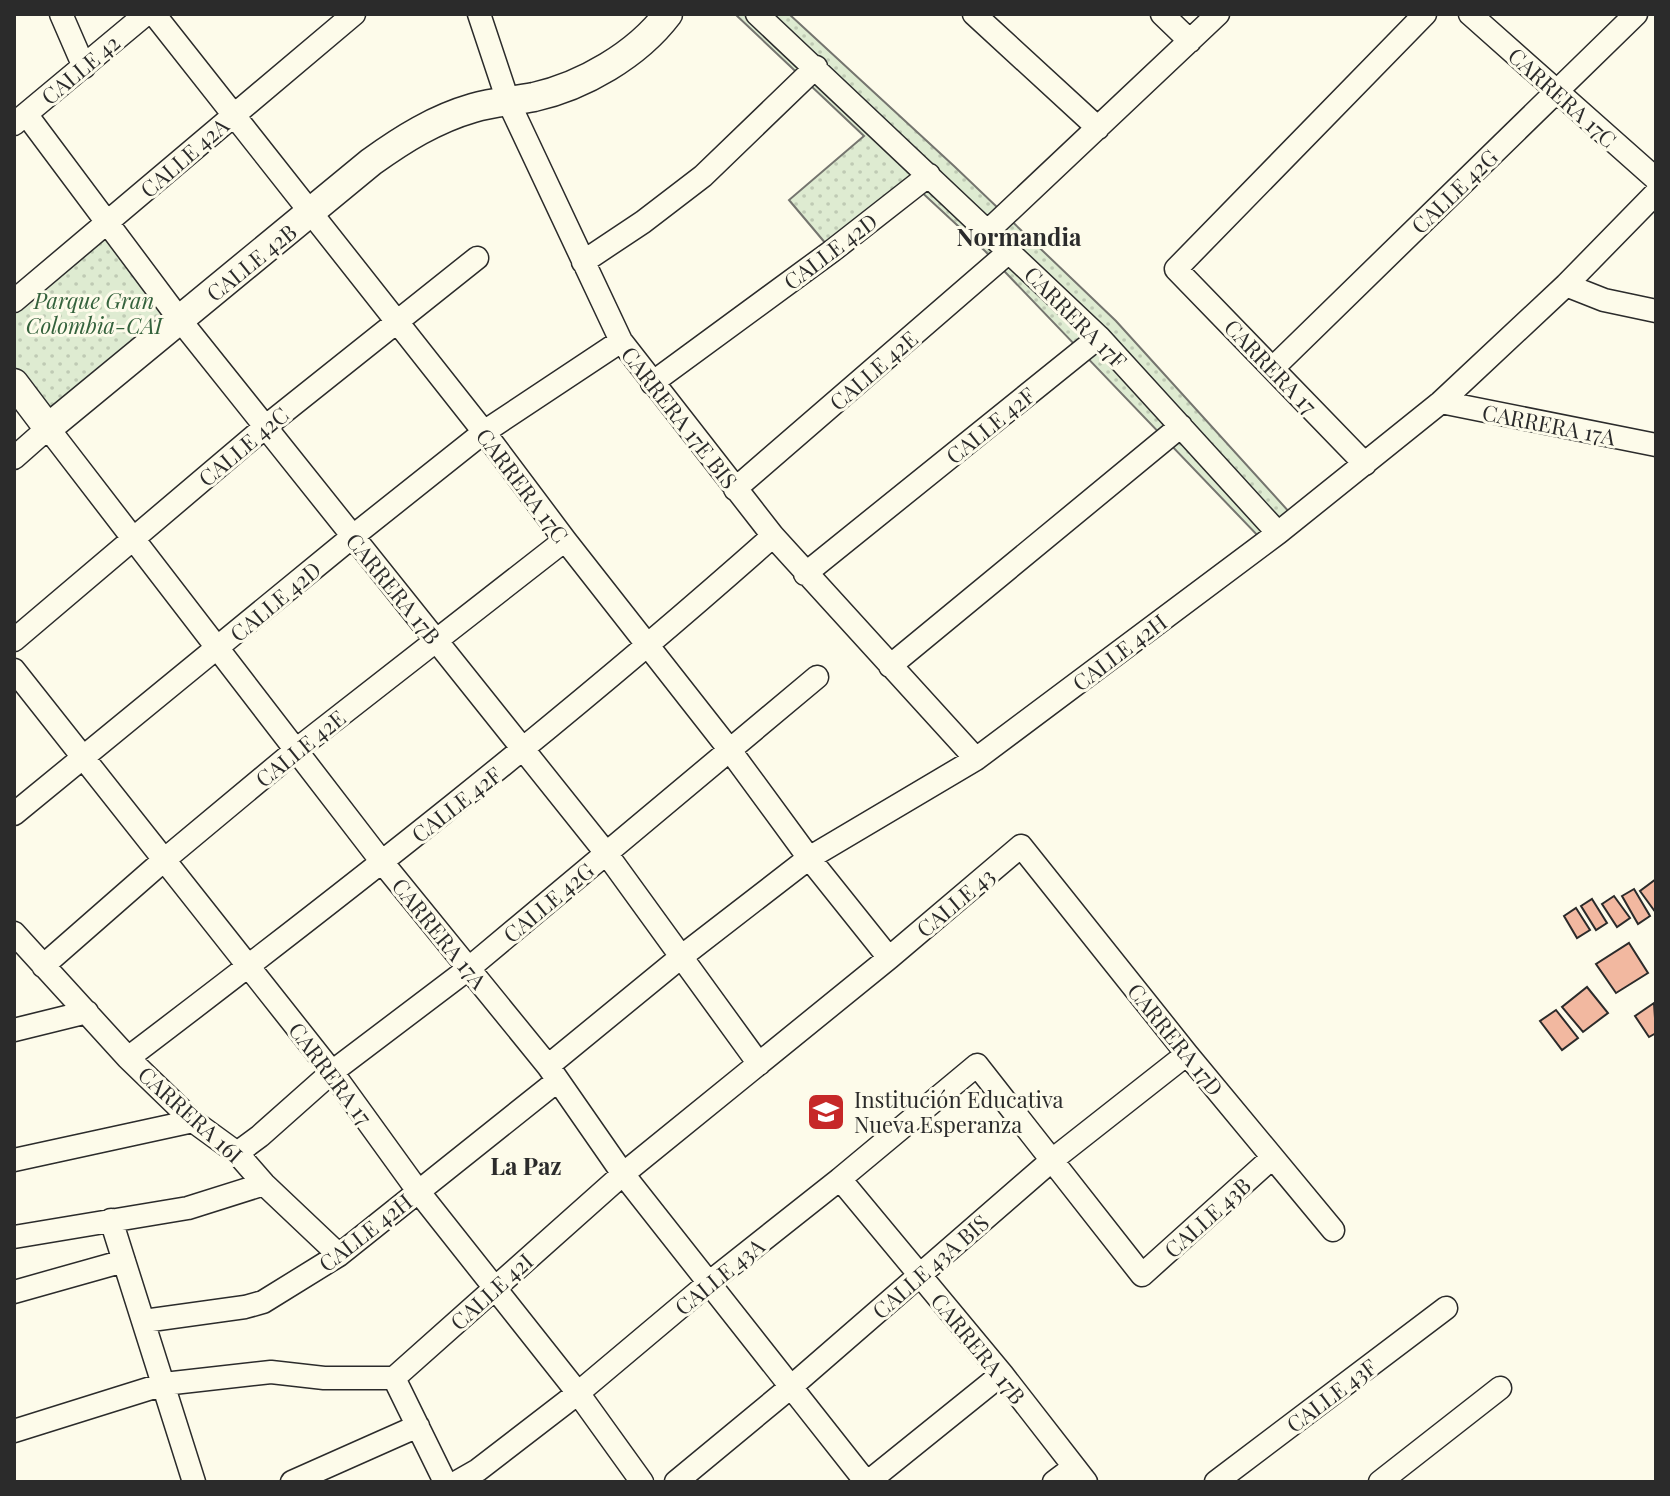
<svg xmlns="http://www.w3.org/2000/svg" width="1670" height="1496" viewBox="0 0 1670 1496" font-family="'Playfair Display',serif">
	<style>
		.park { fill: url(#park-dots); stroke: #74746e; stroke-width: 2 }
		.building { fill: #f2b8a0; stroke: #2b2b2b; stroke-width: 2 }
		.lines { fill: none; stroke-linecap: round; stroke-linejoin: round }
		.minor-casing { stroke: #2b2b2b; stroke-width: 25 }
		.tertiary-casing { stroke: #2b2b2b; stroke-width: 31 }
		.minor { stroke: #fdfbea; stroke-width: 22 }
		.tertiary { stroke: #fdfbea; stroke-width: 28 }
		.labels { text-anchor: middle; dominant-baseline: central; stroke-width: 6; stroke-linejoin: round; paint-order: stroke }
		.street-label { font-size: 22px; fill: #2b2b2b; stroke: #fdfbea }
		.park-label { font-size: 22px; font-style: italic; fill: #34623c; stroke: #fdfbea }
		.poi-label { font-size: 22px; fill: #2b2b2b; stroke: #fdfbea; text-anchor: start }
		.neighbourhood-label { font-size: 24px; font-weight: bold; fill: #2b2b2b; stroke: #fdfbea }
	</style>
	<defs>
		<pattern id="park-dots" width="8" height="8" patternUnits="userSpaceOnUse" patternTransform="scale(2)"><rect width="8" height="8" fill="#deebd1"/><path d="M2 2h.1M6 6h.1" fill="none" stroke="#bfcab4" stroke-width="1.8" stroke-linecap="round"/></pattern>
	</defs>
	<rect width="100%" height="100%" fill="#fdfbea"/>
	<path class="park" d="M735,14h54l165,152 162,155 175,193 -31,24 -275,-287 -70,-65 -83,65 -43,-51 75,-64z
		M107,224l73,96 -132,108 -34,-45v-82z"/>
	<path class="building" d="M1656,879v34l-16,-22z
		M1634,889l16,27 -12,8 -16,-28z
		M1614,896l16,22 -13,9 -15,-23z
		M1592,899l15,24 -11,7 -15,-24z
		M1576,908l14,22 -13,8 -13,-22z
		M1629,943l19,30 -32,20 -20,-29z
		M1587,987l21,26 -25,19 -21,-25z
		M1654,1003l2,30 -7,4 -14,-21z
		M1556,1010l22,28 -16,12 -22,-29z"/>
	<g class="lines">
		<g class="minor-casing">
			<path id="minor" d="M61,14l23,53
				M154,14l330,418 81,108 164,209 80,109 80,100
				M479,14l29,87 113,240 152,195 203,223
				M757,14l342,323 179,196
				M974,14l124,114
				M1162,14l28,27
				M1470,14l186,165
				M26,114l154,206 426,533 153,211
				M14,124l132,-110
				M989,230l229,-216
				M583,262l60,-40 60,-46 113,-109
				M1566,285l38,15 52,11
				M14,301l340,-287
				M1273,368l363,-354
				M652,383l180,-132 97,-76
				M1441,402l215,43
				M14,458l34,-30 334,434 166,204 75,108 243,308
				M1365,464l-189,-195 249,-255
				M735,489l275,-238
				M805,574l294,-237
				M14,640l251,-213 212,-169
				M890,666l291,-240
				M14,670l318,402 86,119 160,202 64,89
				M14,814l338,-277 132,-105 137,-91
				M14,933l114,125 65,63 44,32 27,31 75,71
				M43,966l121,-106 132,-110 269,-210
				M14,1030l73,-18
				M128,1058c221,-168 438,-338 645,-522
				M548,1066l133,-109 128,-99 167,-99 302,-226 163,-131 125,-117 90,-92
				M237,1153l23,-17 72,-64 136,-103 349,-292
				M14,1160l179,-39
				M840,1179l162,195 84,108
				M111,1220l83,262
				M14,1237l174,-29 76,-24
				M14,1292l110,-31
				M144,1321l101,-14 18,-5 76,-47 218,-174
				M394,1378l51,104
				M14,1431l150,-47 107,-12 53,6h70l229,-204 266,-216 132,-112 166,208 146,176
				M292,1482l126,-56
				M457,1482l21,-12 100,-77 132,-111 130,-103 137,-114 165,210 130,-117
				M676,1482l116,-96 259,-225 136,-107
				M868,1482l134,-108
				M1054,1482l20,-15
				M1216,1482l230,-174
				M1380,1482l120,-94"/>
		</g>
		<g class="tertiary-casing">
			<path id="tertiary" d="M14,383l34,45 323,-266c32,-23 64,-43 102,-54 20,-6 41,-7 61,-11 49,-11 103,-42 134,-83"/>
		</g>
		<use href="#minor" class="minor"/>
		<use href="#tertiary" class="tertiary"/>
	</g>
	<defs>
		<g id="university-square" transform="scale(2)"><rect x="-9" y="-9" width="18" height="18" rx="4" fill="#c62828" stroke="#fdfbea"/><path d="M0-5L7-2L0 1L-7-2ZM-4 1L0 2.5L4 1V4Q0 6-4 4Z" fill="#fff"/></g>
	</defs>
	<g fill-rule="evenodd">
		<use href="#university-square" x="826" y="1112"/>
	</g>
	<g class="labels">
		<g class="street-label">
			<text transform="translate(80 69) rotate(-40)">CALLE 42</text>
			<text transform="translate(1563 97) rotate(42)">CARRERA 17C</text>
			<text transform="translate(184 157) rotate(-41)">CALLE 42A</text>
			<text transform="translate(1454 191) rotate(-44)">CALLE 42G</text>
			<text transform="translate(830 251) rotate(-37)">CALLE 42D</text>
			<text transform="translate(251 262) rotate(-39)">CALLE 42B</text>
			<text transform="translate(1076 317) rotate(45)">CARRERA 17F</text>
			<text transform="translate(1271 366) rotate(46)">CARRERA 17</text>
			<text transform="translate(873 370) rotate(-41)">CALLE 42E</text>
			<text transform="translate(680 417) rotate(52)">CARRERA 17E BIS</text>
			<text transform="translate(1549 424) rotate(11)">CARRERA 17A</text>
			<text transform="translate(990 425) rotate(-39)">CALLE 42F</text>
			<text transform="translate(243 446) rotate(-40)">CALLE 42C</text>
			<text transform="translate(523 485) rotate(53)">CARRERA 17C</text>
			<text transform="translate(394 588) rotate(51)">CARRERA 17B</text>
			<text transform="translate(275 601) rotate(-40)">CALLE 42D</text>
			<text transform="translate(1119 652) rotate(-37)">CALLE 42H</text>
			<text transform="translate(300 748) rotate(-39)">CALLE 42E</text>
			<text transform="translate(456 804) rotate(-38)">CALLE 42F</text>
			<text transform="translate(548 902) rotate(-40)">CALLE 42G</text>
			<text transform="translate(955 902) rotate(-40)">CALLE 43</text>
			<text transform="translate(440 933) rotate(51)">CARRERA 17A</text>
			<text transform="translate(1176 1039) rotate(51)">CARRERA 17D</text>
			<text transform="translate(331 1073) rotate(53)">CARRERA 17</text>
			<text transform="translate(191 1114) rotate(42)">CARRERA 16I</text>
			<text transform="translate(1207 1217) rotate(-42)">CALLE 43B</text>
			<text transform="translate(365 1232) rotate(-38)">CALLE 42H</text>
			<text transform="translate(930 1266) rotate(-41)">CALLE 43A BIS</text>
			<text transform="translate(719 1276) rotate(-39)">CALLE 43A</text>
			<text transform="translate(491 1291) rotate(-42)">CALLE 42I</text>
			<text transform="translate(979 1348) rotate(51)">CARRERA 17B</text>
			<text transform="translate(1331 1395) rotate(-37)">CALLE 43F</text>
		</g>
		<g class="park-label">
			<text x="94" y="300">Parque Gran<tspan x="94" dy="25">Colombia-CAI</tspan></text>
		</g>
		<g class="poi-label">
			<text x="854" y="1099">Institución Educativa<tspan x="854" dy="25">Nueva Esperanza</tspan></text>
		</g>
		<g class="neighbourhood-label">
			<text x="1019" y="236">Normandia</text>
			<text x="526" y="1165">La Paz</text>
		</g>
	</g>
	<rect width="1670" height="1496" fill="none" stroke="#2b2b2b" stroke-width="32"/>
</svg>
